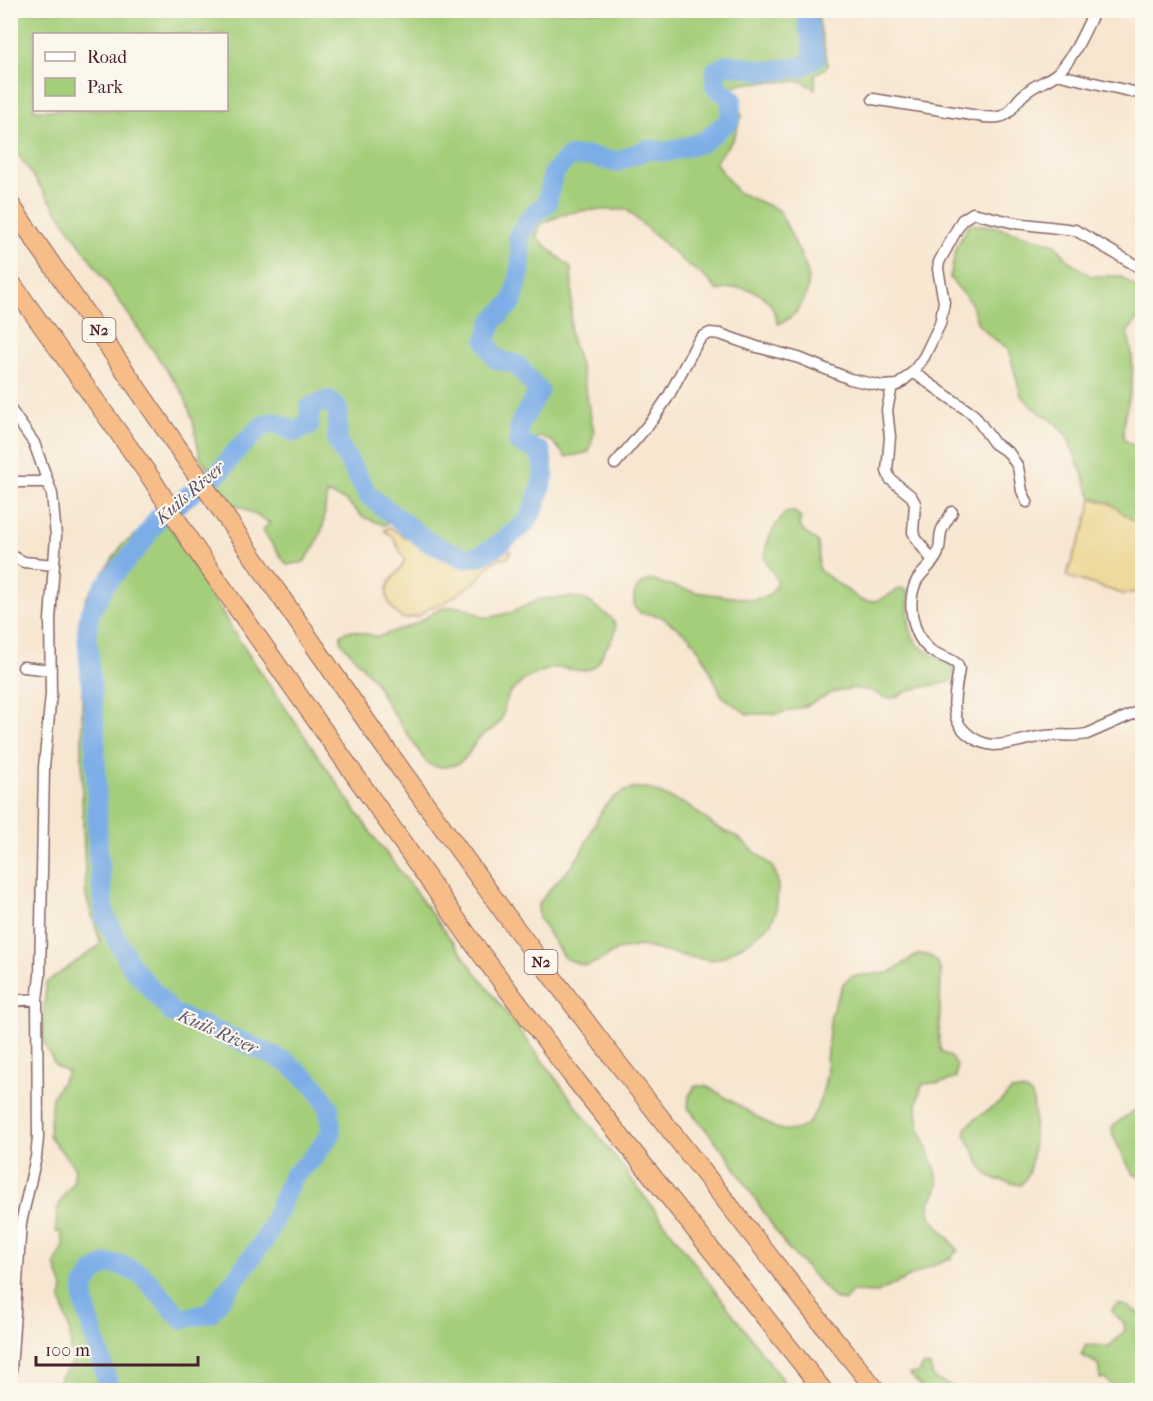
<svg xmlns="http://www.w3.org/2000/svg" width="1153" height="1401" viewBox="0 0 1153 1401" font-family="'IM FELL French Canon',serif">
	<style>
		.green { fill: #a4ce7a; stroke: #777652; stroke-width: 1.5; fill-rule: evenodd }
		.sand { fill: #eeda9e; stroke: #9c7c64; stroke-width: 1.5 }
		.lines { fill: none; stroke-linecap: round; stroke-linejoin: round }
		.river { stroke: #7cade7; stroke-width: 20 }
		.street-casing { stroke: #876565; stroke-width: 13 }
		.highway-casing { stroke: #876565; stroke-width: 20 }
		.street { stroke: #fff; stroke-width: 10 }
		.highway { stroke: #f7bd88; stroke-width: 18 }
		.labels { text-anchor: middle; dominant-baseline: central; stroke-width: 4.5; stroke-linejoin: round; paint-order: stroke }
		.shield { fill: #fbf7ec; stroke: #7f6065; stroke-width: 1.5 }
		.shield-label { font-size: 15px; font-weight: bold; fill: #4a1f2b }
		.water-label { font-size: 18px; font-style: italic; fill: #5c516d; stroke: #fbf7ec }
	</style>
	<rect width="100%" height="100%" fill="#fbf7ec"/>
	<filter id="ink" filterUnits="userSpaceOnUse"><feTurbulence type="fractalNoise" baseFrequency=".0167" numOctaves="2"/><feDisplacementMap in="SourceGraphic" scale="12" xChannelSelector="R" yChannelSelector="G"/><feConvolveMatrix kernelMatrix="1 2 1 2 8 2 1 2 1" color-interpolation-filters="sRGB"/></filter>
	<filter id="wash" filterUnits="userSpaceOnUse"><feTurbulence type="fractalNoise" baseFrequency=".008" numOctaves="4" result="noise"/><feDisplacementMap in="SourceGraphic" scale="24" xChannelSelector="R" yChannelSelector="G"/><feGaussianBlur stdDeviation="1.35" result="paint"/><feColorMatrix in="noise" values="0 0 0 0 0 0 0 0 0 0 0 0 0 0 0 0 0 1.4 0 .05"/><feComposite in="paint" operator="in"/></filter>
	<g filter="url(#wash)">
		<rect width="100%" height="100%" fill="#f7e6d0"/>
		<path class="green" d="M10,11h807l11,55 -13,9v14l-13,-8 -59,2 -12,4 2,8 9,21 -9,23 -18,23 22,30 42,18c6,13 27,53 29,65 2,21 -10,42 -30,49 -2,-6 -4,-14 -7,-19 -12,-17 -35,-21 -53,-14l-11,-12 -24,-18 -56,-51c-34,-1 -56,-2 -86,14l-5,13 35,31 1,26 -2,40 12,38 12,60 -5,20 -23,5 -13,-15 -14,-6 -10,9 12,7c1,7 3,15 3,22 0,6 -3,13 -5,18 -8,27 -20,42 -45,55 -9,5 -19,12 -30,11 -20,-3 -51,-27 -66,-40l-14,7 -21,-8 -17,-16 -19,-8 -4,34 -8,19 -11,16 -17,3 -25,-35 8,-7 -33,-18h-5l-32,-48 -7,-36 -9,-26 -173,-251zM226,34v76h-192v-76z
			M970,224l23,2 62,18 14,17 22,15h29l20,14 2,25 -15,17c6,18 7,42 3,61 -3,16 -9,31 -6,47l14,8 4,-1v81l-31,-24 -19,-6 -25,-62 -15,-16 -20,-13 -11,-12 -13,-47 -17,-11 -13,-13 -7,-21 -21,-25 6,-31z
			M787,512h8l6,6 -2,7 5,7 13,9c4,10 0,19 2,29l42,30c16,6 27,-6 41,-12l7,4c-1,20 -3,45 14,57 10,7 22,12 32,20l-1,7 -5,6 -36,7 -20,9h-8l-13,-7 -18,-3 -23,5 -25,13 -29,8h-30l-25,-18 -19,-40 -13,-19 -30,-21 -20,-3 -5,-5c-4,-15 1,-23 15,-28l45,12 59,8 14,-4c20,-21 0,-20 -3,-38 -2,-12 12,-39 22,-46z
			M167,521l67,112 137,200 419,557h-739l24,-31 -4,-8 -1,-17 -9,-35 2,-10 -8,-25 9,-18 -3,-14h-5l1,-22 9,-18 7,-8 2,-16 -26,-32 3,-39 16,-25 -12,-6 -14,-27 4,-56 55,-39 -15,-48 -4,-99v-137l-4,-32 8,-30 36,-53 24,-18z
			M571,597c19,1 22,9 36,18 18,12 4,24 -3,36 -4,7 -5,15 -14,18 -14,5 -28,-5 -41,0 -7,3 -15,5 -22,9 -7,4 -10,11 -17,14 -5,9 -5,19 -9,28 -4,9 -15,11 -22,18 -6,6 -8,13 -13,19 -8,11 -29,13 -39,6l-42,-62 -10,-20 -34,-39v-8l7,-3h7l23,6 37,-13 25,-15 8,-2h15l20,10h8l22,-5 27,-13z
			M635,788h12l42,18 27,21 21,10 35,29 5,11 1,11 -2,24 -5,11 -18,16 -30,18 -11,3 -24,-3 -47,-11 -24,4 -20,12 -11,4 -22,-8 -25,-40 -1,-12c10,-19 30,-32 41,-50 17,-28 19,-60 56,-68z
			M918,954c14,0 19,4 23,18l-2,68 2,11 10,6 6,9 -1,12 -11,4 -22,2c-13,26 -2,51 9,76 3,7 6,15 6,23 0,8 -5,15 -9,21l1,12 28,34 -8,9 -21,8 -52,26 -25,-1 -7,9 -11,-3 -49,-53 -59,-91 -38,-46 1,-12 6,-10h12l68,42c12,4 22,4 32,-4 10,-9 23,-49 19,-63l5,-47 13,-32 9,-6 36,-3z
			M1019,1090l8,1 5,5c4,18 4,79 -12,89l-25,-6 -10,-6 -20,-39 2,-7 8,-8 25,-17 11,-11z
			M1142,1103v73c-5,1 -8,-1 -11,-5l-18,-35 -1,-8c8,-11 23,-14 30,-25z
			M1118,1304l11,3 13,8v75h-29v-4l-9,-8 -4,1 -2,-15 -17,-9 5,-10 23,1 16,-15 -1,-8 -11,-10 -1,-4z
			M927,1365l3,1 3,11 2,2 25,11h-37l-13,-16 9,-1 4,-7z"/>
		<path class="sand" d="M1092,498l19,6 31,24v63l-19,3 -57,-18 20,-52z
			M389,527c16,11 66,40 84,38 12,-1 22,-13 33,-17l5,4 -4,6h-7l-7,4 -18,20 -28,19 -18,7 -10,8 -15,3c-8,-4 -13,-11 -16,-19 -6,-20 11,-23 17,-40l-12,-23 -9,-7z"/>
		<g class="lines">
			<path class="river" d="M110,1390l-26,-88v-15l10,-15 12,-8 15,1 21,10 40,44 28,-6 56,-75 27,-62 19,-17 19,-26 -2,-25 -14,-22 -27,-23 -38,-18 -78,-32 -40,-46 -27,-50 -7,-64 -3,-124 -8,-94 2,-20 16,-30 36,-41 17,-26 62,-46 12,-17 30,-29 12,-4 21,10 14,-6 1,-19 18,-7 10,9 -1,32 32,55 59,46 36,16 15,-2 19,-11 29,-23 8,-16 9,-30 -3,-24 -23,-10 2,-18 19,-33 -22,-26 -21,-6 -10,-18 6,-19 21,-21 7,-29 1,-16 -3,-20 16,-23 13,-9 6,-31 16,-16 20,-1 27,6 32,-13 18,3 37,-10 27,-22 2,-21 -17,-13 1,-16 13,-6 38,7 34,-4 14,-9 -10,-48"/>
		</g>
	</g>
	<g filter="url(#ink)">
		<g class="lines">
			<g class="street-casing">
				<path id="street" d="M1056,74l86,20
					M873,99l111,18c32,3 23,-11 44,-26 8,-7 20,-10 28,-17 17,-14 29,-44 39,-64
					M913,372l61,43 20,28 15,10 9,14 4,24 5,11
					M892,386l-5,24 3,27 -3,34 3,8 21,17 4,7 -2,29 4,8 16,21
					M10,409l24,34 15,42 3,9 4,42 -6,84 1,74 -7,73 -4,209 -3,23 1,139 -2,19 -15,66 -11,162
					M615,464l38,-45 15,-22 29,-54 5,-6 8,-4 10,1 37,13 42,11 51,21 32,7 16,-1 15,-13 11,-15 16,-33 4,-22 -6,-33 1,-7 23,-42 11,-7 42,10 60,7 67,39
					M10,482h37
					M952,512c-3,6 -9,13 -11,20 -2,8 0,15 -4,23 -4,9 -14,16 -20,25 -11,21 -5,54 12,69 8,7 20,8 28,15l2,5c-2,14 -8,37 -2,51 6,14 22,24 37,25 17,0 34,-7 51,-9 14,-2 28,1 42,-2l55,-24
					M10,555l14,7 30,3
					M23,667l28,3
					M10,1001l27,-2"/>
			</g>
			<g class="highway-casing">
				<path id="highway" d="M10,204l366,531 132,183 97,129 215,274 56,69
					M10,281l143,200 39,63 284,403 94,126 253,317"/>
			</g>
			<use href="#street" class="street"/>
			<use href="#highway" class="highway"/>
		</g>
	</g>
	<g class="labels">
		<g class="shield">
			<rect x="82.5" y="318" width="33" height="24" rx="4.5"/>
			<rect x="524.5" y="950" width="33" height="24" rx="4.5"/>
		</g>
		<g class="shield-label">
			<text x="99" y="330">N2</text>
			<text x="541" y="962">N2</text>
		</g>
		<g class="water-label">
			<text transform="translate(190 493) rotate(-41)">Kuils River</text>
			<text transform="translate(218 1032) rotate(24)">Kuils River</text>
		</g>
	</g>
	<rect width="1153" height="1401" fill="none" stroke="#fbf7ec" stroke-width="36"/>
	<rect x="33" y="33" width="195" height="78" fill="#fbf7ec" stroke="#b4a19f" stroke-width="1.5"/>
	<rect x="45" y="52" width="30" height="9" fill="#ffffff" stroke="#b4a19f" stroke-width="1.5"/>
	<text x="87" y="63" font-size="18" fill="#4a1f2b">Road</text>
	<rect x="45" y="78" width="30" height="18" fill="#a4ce7a" stroke="#b4a19f" stroke-width="1.5"/>
	<text x="87" y="93" font-size="18" fill="#4a1f2b">Park</text>
	<path d="M36 1356v9h162v-9" fill="none" stroke="#4a1f2b" stroke-width="3"/>
	<text x="45" y="1356" font-size="18" fill="#4a1f2b" stroke="#fbf7ec" stroke-width="4.5" paint-order="stroke">100 m</text>
</svg>
